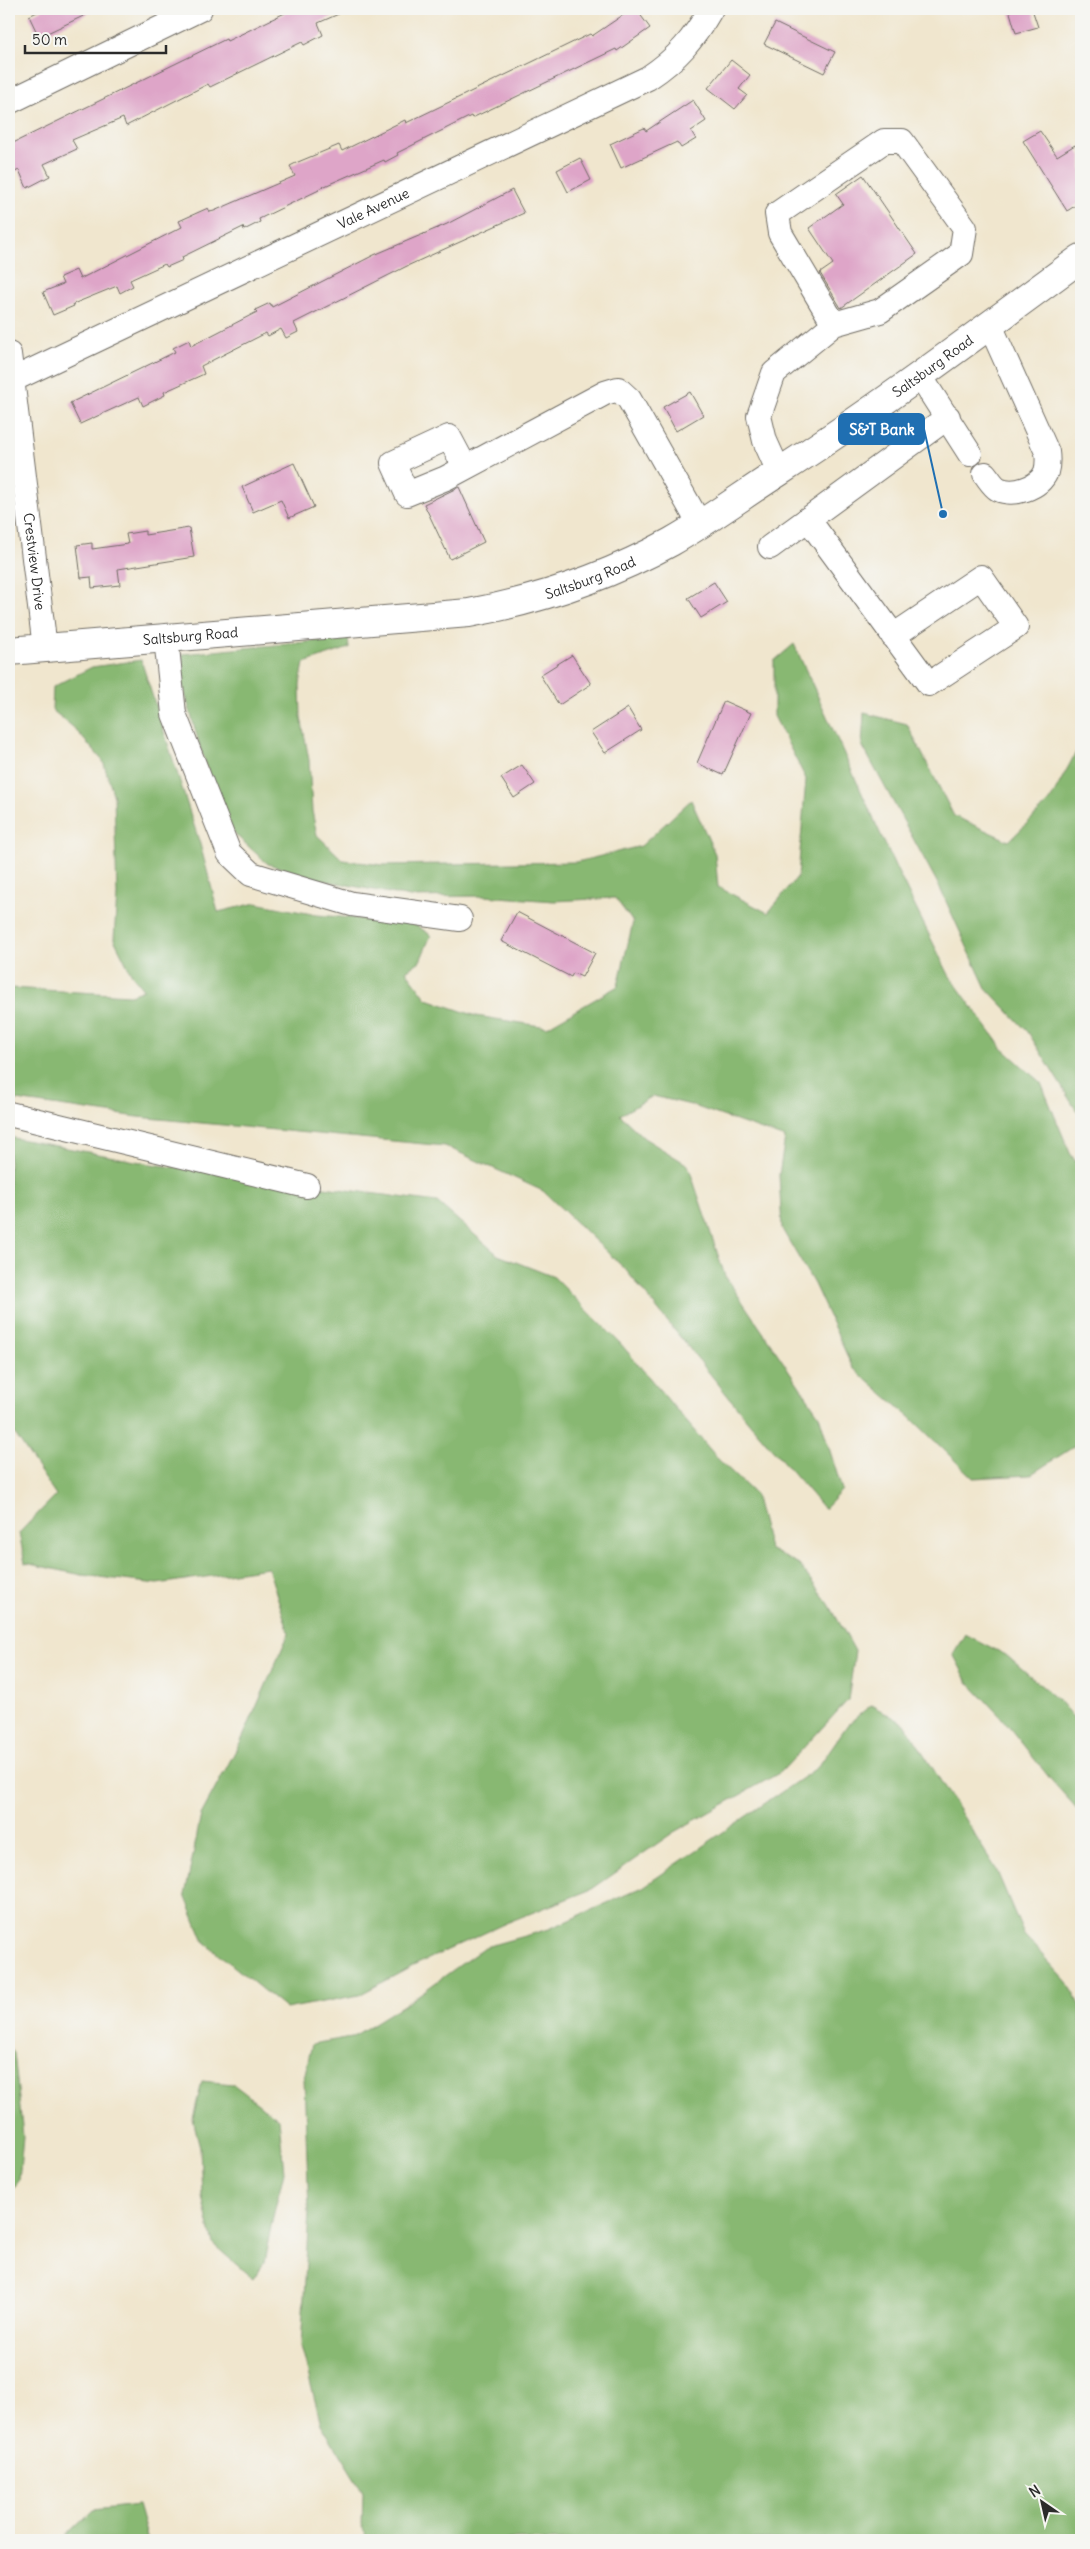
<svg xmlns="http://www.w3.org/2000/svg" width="1090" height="2549" viewBox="0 0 1090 2549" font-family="Delius,sans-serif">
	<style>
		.forest { fill: #88b872; stroke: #5a724e }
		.building { fill: #dea5c8 }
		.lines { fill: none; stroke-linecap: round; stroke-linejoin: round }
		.minor-casing { stroke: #706c64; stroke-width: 26 }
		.major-casing { stroke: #706c64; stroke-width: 30 }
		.minor { stroke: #fff; stroke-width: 24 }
		.major { stroke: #fff; stroke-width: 28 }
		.labels { text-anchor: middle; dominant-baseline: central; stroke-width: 4; stroke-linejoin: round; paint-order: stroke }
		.street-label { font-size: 14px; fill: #2b2b2b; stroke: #f6f6f2 }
		.leader { fill: none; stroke: #1f6fb2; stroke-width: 2 }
		.callout-dot { fill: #1f6fb2; stroke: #f6f6f2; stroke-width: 2 }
		.callout { fill: #1f6fb2; stroke: #1f6fb2; stroke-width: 2 }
		.callout-label { font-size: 15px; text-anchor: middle; font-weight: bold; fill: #fff }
	</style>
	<rect width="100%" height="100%" fill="#f6f6f2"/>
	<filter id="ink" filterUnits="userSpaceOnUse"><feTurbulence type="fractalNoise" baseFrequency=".02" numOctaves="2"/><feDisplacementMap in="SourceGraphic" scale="10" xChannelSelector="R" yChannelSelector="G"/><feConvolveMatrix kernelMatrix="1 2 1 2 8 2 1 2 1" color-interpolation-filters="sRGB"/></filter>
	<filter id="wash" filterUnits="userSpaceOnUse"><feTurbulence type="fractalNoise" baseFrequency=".0096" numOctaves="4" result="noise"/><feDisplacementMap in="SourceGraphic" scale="20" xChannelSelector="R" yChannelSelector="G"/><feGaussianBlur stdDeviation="1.12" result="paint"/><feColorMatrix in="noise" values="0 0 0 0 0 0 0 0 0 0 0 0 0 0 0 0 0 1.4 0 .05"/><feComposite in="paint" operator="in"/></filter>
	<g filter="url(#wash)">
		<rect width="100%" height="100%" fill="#f0e6ce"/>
		<path class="forest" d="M348,638l1,10 -45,15 -4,21 1,33 8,43 3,51 5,24 26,25 39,5 195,-3 64,-16 50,-46 24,54 3,33 50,26 30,-37 8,-97 -32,-63v-55l20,-17 102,224 53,107 53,73 39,35 29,70 11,17v272l-51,33 -57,3 -63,-61 -57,-49 -39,-84 -32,-55 -3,-54 6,-37 -94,-33 -38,-9 -33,19 24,23 44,27 37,111 94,139 23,75 -18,19 -75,-87 -124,-153 -82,-78 -98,-45 -307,-29 -129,-18v-111l121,7 14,-5 -12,-15 -18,-36 3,-44 -3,-98 -11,-36 -30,-34 -21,-17 1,-23 39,-20 49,-7 59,184 18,68 38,-9 61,12 59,5 30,-1 25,16 -11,26 -14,10 21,28 49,17 71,11 71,-41 15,-64 -18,-24 -61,3 -70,-5 -74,1 -88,-17 -54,-16 -41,-37 -27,-80 -18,-64 1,-29z
			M864,713l43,11 47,92 55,25 41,-40 31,-58v375l-53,-86 -42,-44 -48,-104 -76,-139z
			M9,1137l142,27 286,38 61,53 56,22 66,66 99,117 36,34 14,55 30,16 30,39 26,47 -7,49 -67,72 -107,60 -82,57 -86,34 -93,43 -54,29 -73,14 -82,-67 -19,-47 16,-80 42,-78 46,-104 -21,-65 -111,16 -75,-9 -57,-12 -6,-30 37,-38 -47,-70z
			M965,1634l41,21 52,45 23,26v87l-29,-32 -52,-65 -32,-34 -15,-28z
			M871,1705l34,19 91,145 28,66 43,47 14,24v534h-711l-8,-13 1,-35 -42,-68 -20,-78 8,-134 -5,-134 8,-34 40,-7 58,-36 75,-54 64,-18 94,-42 175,-120 30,-43z
			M9,2047l5,6 9,83 -4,45 -10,12z
			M202,2081l31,3 46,35 5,53 -12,49 -8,42 -11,16 -40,-35 -11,-47 -2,-50 -7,-28z
			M138,2505l10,35h-86l31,-30z"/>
		<g id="blocks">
			<path class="building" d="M43,9h55l-59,28 -10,-21z
				M293,9h57l-32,14 5,12 -19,10 -2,-3 -92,45 -2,-3 -82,42 -3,-8 -51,22 5,9 -33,15 6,12 -23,12 -8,-18 -10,5v-30l217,-106 1,2z
				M632,9h4l14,19 -33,23 -1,-2 -144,69 -1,-2 -74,37 1,2 -13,7 -1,-2 -66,29 1,1 -60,29 1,3 -16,8 -1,-3 -61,30 1,3 -16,7 -2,-3 -35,16 3,6 -13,7 -3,-7 -44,18 1,2 -21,9 -10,-23 20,-8 -3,-7 16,-7 4,9 102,-52 -3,-6 29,-13 2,4 4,-1 81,-35 -5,-10 8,-4 41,-17 3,6 63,-31 1,3 184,-89 2,2z
				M1009,9h23l6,18 -22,6z
				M775,23l60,29 -11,21 -60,-29z
				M731,60l19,15 -11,14 8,6 -12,14 -27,-21z
				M693,100l13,21 -15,10 5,8 -15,9 -4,-6 -56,26 -11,-24 34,-16 2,3z
				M1040,131l17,25 18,-11 6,11v46l-14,9 -44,-70z
				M580,158l11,22 -23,12 -11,-22z
				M863,175l54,79 -76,54 -21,-35 13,-9 -24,-36 34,-24 -7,-10z
				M512,190l12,23 -117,53 -113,57 4,9 -12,6 -5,-9 -13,7 -2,-3 -65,33 3,8 -40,18 1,3 -22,11 -4,-9 -59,27 -10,-21 105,-51 -2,-4 16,-8 2,6 66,-34 -2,-2 15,-7 2,4 102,-52 73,-31z
				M690,392l13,23 -27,16 -13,-24z
				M294,463l20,44 -25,11 -8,-18 -28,12 -11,-25z
				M459,487l25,55 -34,17 -26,-55z
				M189,528l5,29 -76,12 2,16 -28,3 -1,-11 -10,1 -4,-33 15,-2v6l36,-5 -2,-10 19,-3v4z
				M714,582l13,20 -26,16 -13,-20z
				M572,655l19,29 -32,21 -19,-30z
				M724,701l27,12 -28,62 -26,-12z
				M628,708l13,22 -36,23 -14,-21z
				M522,765l13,19 -21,14 -13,-20z
				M517,912l78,41 -13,24 -9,-4 -2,4 -70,-36z"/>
		</g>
	</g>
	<g filter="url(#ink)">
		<use href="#blocks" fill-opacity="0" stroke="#706c64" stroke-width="1"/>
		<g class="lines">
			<g class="minor-casing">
				<g id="minor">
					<path d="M9,102l191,-93"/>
					<path id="s1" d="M9,354l36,294"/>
					<path d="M920,376l50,78"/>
					<path id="s2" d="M12,380l636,-302c30,-20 45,-38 63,-69"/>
					<path d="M465,467l-16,-30 -56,26 14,31 39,-16 159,-85 13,-4 11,10 70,124"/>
					<path d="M779,472l-14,-31 -6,-25 15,-43 60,-49 46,-13 81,-57 4,-26 -63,-87h-18l-107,73 3,19 54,91"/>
					<path d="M985,474c4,5 8,12 13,15 16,7 41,-1 48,-17 2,-7 2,-13 1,-20l-57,-127"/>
					<path d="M808,519l121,165 87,-57 -35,-50 -88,59"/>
					<path d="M770,547l178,-130"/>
					<path d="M166,638l8,76 55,139 22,21 101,30 108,15"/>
					<path d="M9,1114l298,72"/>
				</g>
			</g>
			<g class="major-casing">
				<g id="major">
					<path id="s3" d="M9,651l460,-38c71,-13 138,-36 202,-71 37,-21 72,-47 108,-70 104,-67 202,-141 302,-214"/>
				</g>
			</g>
			<use href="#minor" class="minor"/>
			<use href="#major" class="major"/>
		</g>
	</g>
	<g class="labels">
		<g class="street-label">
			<text stroke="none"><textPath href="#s2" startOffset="400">Vale Avenue</textPath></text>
			<text stroke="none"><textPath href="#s3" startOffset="992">Saltsburg Road</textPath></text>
			<text stroke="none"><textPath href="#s1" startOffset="209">Crestview Drive</textPath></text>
			<text stroke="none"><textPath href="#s3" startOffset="588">Saltsburg Road</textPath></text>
			<text stroke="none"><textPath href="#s3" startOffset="182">Saltsburg Road</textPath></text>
		</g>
	</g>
	<path class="leader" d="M943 514L924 429"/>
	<circle class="callout-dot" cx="943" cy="514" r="5"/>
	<rect class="callout" x="839" y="414" width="85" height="30" rx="5"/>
	<g class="callout-label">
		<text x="882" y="435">S&amp;T Bank</text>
	</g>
	<rect width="1090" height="2549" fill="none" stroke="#f6f6f2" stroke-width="30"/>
	<g transform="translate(1042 2502) rotate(326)" stroke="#f6f6f2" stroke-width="4" paint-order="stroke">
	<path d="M0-4L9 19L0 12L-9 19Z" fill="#2b2b2b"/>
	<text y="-8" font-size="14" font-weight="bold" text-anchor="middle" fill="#2b2b2b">N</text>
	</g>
	<path d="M25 45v8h141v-8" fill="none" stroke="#2b2b2b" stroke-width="2.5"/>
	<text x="32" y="45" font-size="15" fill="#2b2b2b" stroke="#f6f6f2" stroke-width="4" paint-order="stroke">50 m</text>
</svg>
